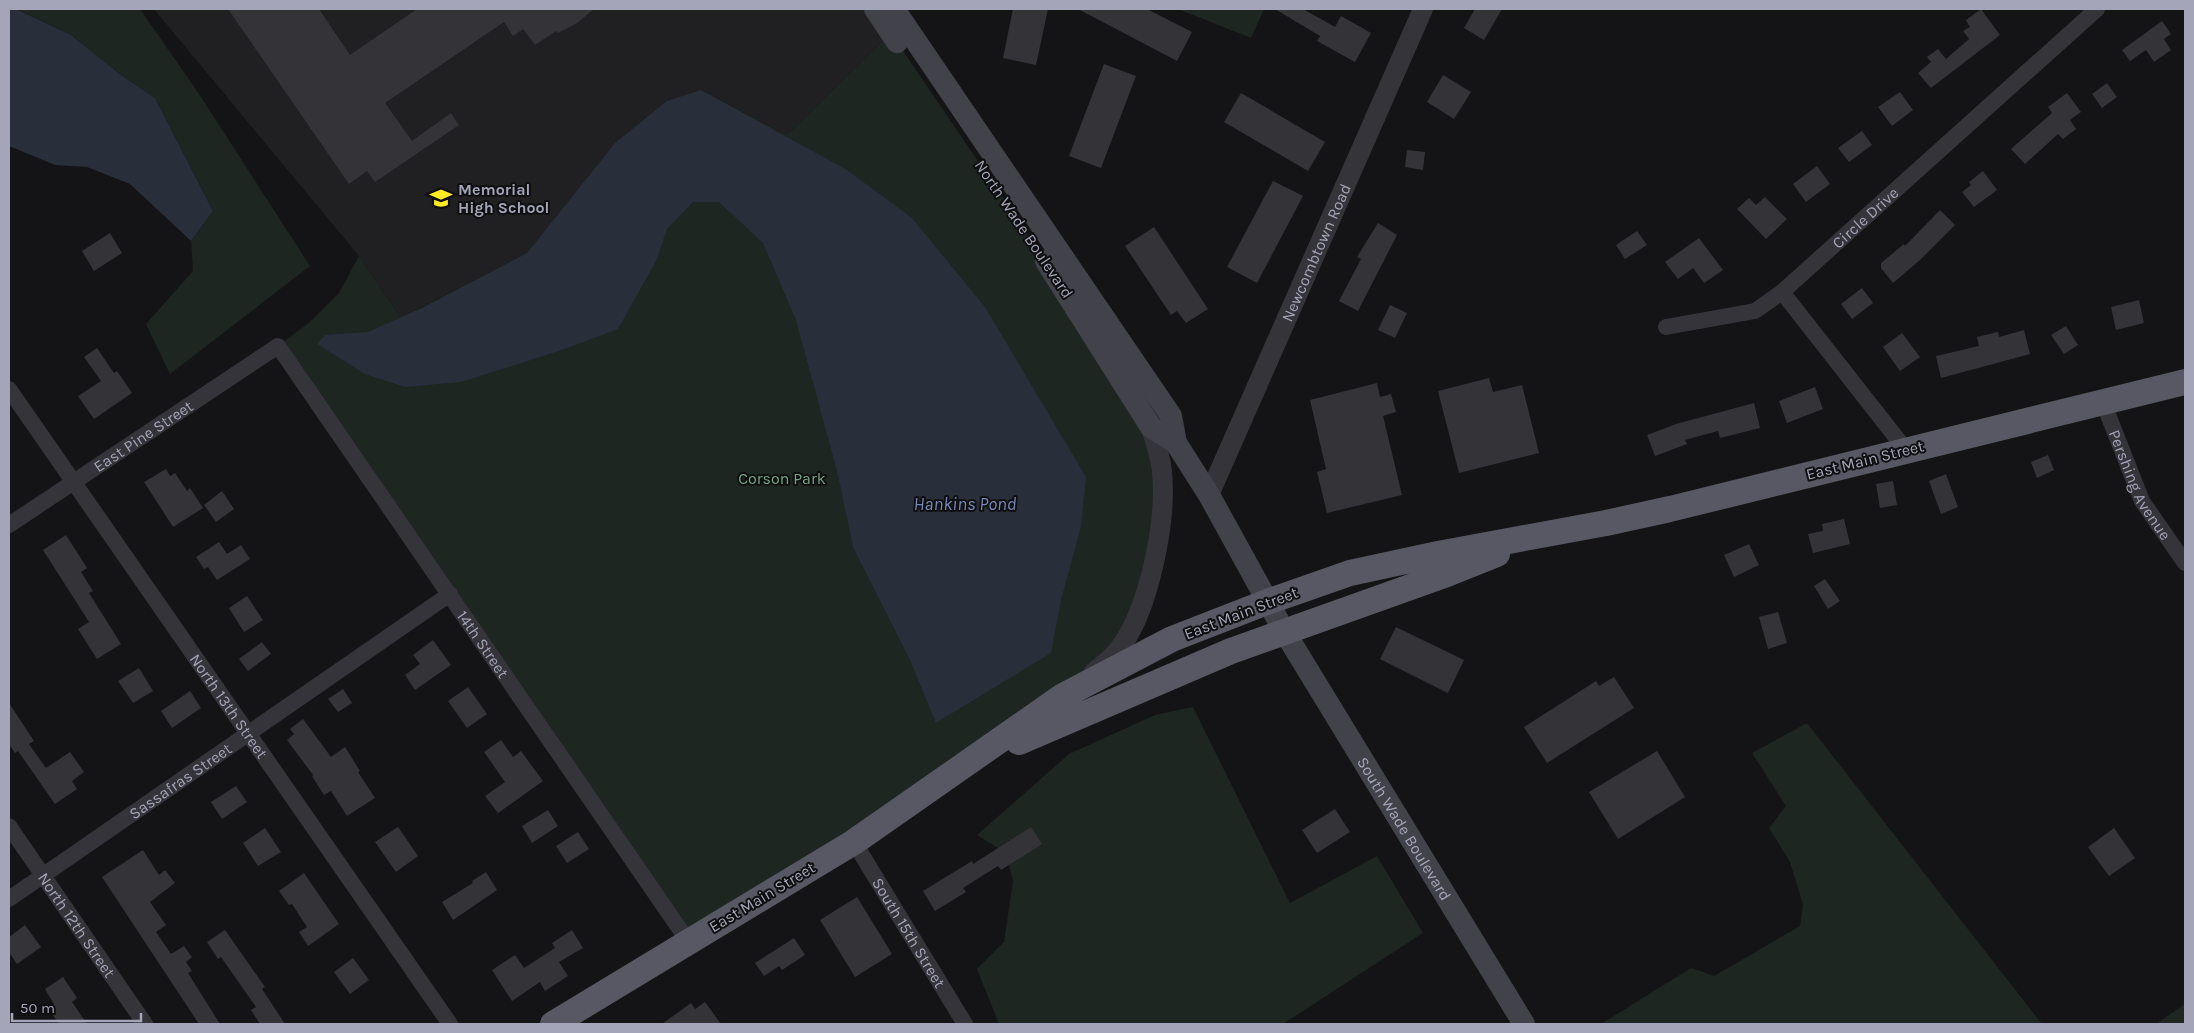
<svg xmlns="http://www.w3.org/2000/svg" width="2194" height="1033" viewBox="0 0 2194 1033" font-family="Karla,sans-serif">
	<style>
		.built { fill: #202023 }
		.green { fill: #1d2620 }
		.water { fill: #292e3b }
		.building { fill: #343438 }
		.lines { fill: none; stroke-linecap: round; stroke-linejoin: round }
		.minor { stroke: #35343b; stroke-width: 16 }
		.tertiary { stroke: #35343b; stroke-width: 20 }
		.secondary { stroke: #42424b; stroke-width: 22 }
		.trunk { stroke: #585864; stroke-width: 26 }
		.labels { text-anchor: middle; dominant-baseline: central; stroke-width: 4; stroke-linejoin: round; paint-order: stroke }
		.poi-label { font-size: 16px; font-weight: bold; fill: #a4a5b8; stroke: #0f0f11; text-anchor: start }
		.street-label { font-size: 16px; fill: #a4a5b8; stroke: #0f0f11 }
		.park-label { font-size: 16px; fill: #79a586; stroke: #0f0f11 }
		.water-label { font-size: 18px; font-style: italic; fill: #778ab7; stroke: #0f0f11 }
	</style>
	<rect width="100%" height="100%" fill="#141416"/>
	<path class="built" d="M154,9h721l16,24 -104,102 -86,-45 -86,53 -88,110 -126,65 -42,-62z"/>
	<path class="green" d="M17,9h123l59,85 111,172 -140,108 -24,-50 47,-53 -2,-30 22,-30 -58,-113 -34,-23 -50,-40z
		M1178,9h86l-13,29z
		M891,33l169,249 91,145 10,94 -42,129 -431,291 -410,-595 32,-24 29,-29 20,-37 42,62 126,-65 88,-110 52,-42 34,-11 86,45z
		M1193,707l97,196 87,-47 46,77 -140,91h-284l-22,-55 27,-27 9,-61 -7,-28 -29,-18 92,-81 86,-39z
		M1807,723l235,301h-441l90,-56 23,8 86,-50 3,-21 -13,-43 -21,-34 17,-22 -34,-53z
		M2185,1004v20h-29z"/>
	<path class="water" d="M9,9h7l55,26 50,40 34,23 58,113 -22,30 -61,-57 -43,-17 -32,-2 -46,-19z
		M701,90l146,80 65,48 73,89 101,170 -5,50 -20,73 -10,53 -115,70 -26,-63 -57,-113 -15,-72 -42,-155 -33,-77 -44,-41h-26l-26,27 -11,32 -38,68 -59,22 -98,31 -56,5 -40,-13 -48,-30 8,-9 43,-3 54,-24 105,-55 88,-110 52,-42z"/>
	<path class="building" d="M228,9h91l31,46 67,-46h177l-17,14 -19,10 -2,-2 -21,14 -12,-16 -10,7 -9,-14 -119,81 27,38 39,-28 8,12 -84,57 -8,-11 -18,13z
		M1013,9h35l-12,56 -33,-7z
		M1078,9h69l45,23 -15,29z
		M1275,9h28l32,18 6,-11 30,17 -16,29 -38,-21 3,-5z
		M1475,9h27l-18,31 -20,-12z
		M1981,9l19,26 -69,53 -13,-15 13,-11 -4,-5 11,-8 8,10 23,-20 -6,-8 7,-4 -4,-7z
		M2162,21l9,13 -7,5 7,11 -17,12 -8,-12 -16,11 -8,-11z
		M1104,64l32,12 -35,92 -32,-12z
		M1443,75l28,17 -17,27 -27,-17z
		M2107,83l10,14 -15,11 -10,-14z
		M1900,92l13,18 -21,16 -14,-19z
		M1241,93l84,49 -17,29 -84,-49z
		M2067,93l14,19 -11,8 6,9 -13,10 -5,-5 -33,30 -14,-15 41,-36 -4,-6z
		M1862,131l10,14 -23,17 -11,-14z
		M1407,150l18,2 -2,18 -18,-3z
		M1817,166l13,18 -24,18 -13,-18z
		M1983,171l14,19 -23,17 -12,-15 9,-7 -2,-3z
		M1273,181l30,15 -46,87 -30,-16z
		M1765,197l22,22 -21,20 -29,-30 12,-11 7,7z
		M1940,210l15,15 -35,35 -27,23 -12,-15v-5l23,-19 1,2z
		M1378,223l19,12 -39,76 -19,-10 22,-42 -4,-2z
		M1154,227l54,82 -22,14 -9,-12 -6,4 -46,-69z
		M1637,231l10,14 -22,14 -9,-14z
		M110,233l12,20 -28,18 -12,-20z
		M1699,238l24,32 -19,13 -11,-15 -15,11 -13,-17z
		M1862,288l11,15 -21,16 -11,-15z
		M2139,300l5,23 -28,7 -5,-23z
		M1390,305l17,8 -12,25 -17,-8z
		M2066,326l12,19 -14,9 -13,-19z
		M2024,330l6,24 -89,24 -5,-22 43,-10 -2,-9 21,-5 1,5z
		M1902,333l18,24 -20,14 -17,-24z
		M97,348l17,25 3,-2 15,22 -38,26 -16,-23 23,-15 -17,-24z
		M1489,378l4,14 29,-7 17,68 -80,20 -21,-82z
		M1377,383l3,14 11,-3 5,18 -13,4 19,79 -75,18 -10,-41 9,-3 -16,-69z
		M1815,387l8,22 -36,14 -8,-22z
		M1754,403l6,25 -40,10 -2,-7 -33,9 2,4 -32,12 -8,-21 29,-11z
		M2048,455l6,15 -17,8 -6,-16z
		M166,469l4,7 5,-3 12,18 3,-3 13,20 -30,19 -29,-45z
		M1946,474l12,33 -17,7 -12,-33z
		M1893,481l4,24 -17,3 -4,-24z
		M222,491l12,18 -18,13 -12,-17z
		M1844,519l6,25 -37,9 -5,-19 15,-3 -1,-7z
		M66,535l21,33 -6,4 12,19 -4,2 32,51 -24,15 -19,-30 11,-7 -46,-72z
		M219,542l8,12 14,-9 9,14 -33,21 -9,-13 -4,2 -8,-12z
		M1749,544l10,21 -25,12 -10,-22z
		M1825,579l15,22 -12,8 -14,-23z
		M247,596l16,24 -19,12 -15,-24z
		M1778,612l9,31 -19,6 -9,-32z
		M1396,627l68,33 -16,33 -68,-34z
		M433,640l18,25 -36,25 -10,-15 15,-11 -7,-9z
		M262,642l9,12 -23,17 -9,-12z
		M139,668l14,23 -20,12 -15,-22z
		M1614,677l20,31 -87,55 -23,-36 72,-46 3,5z
		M468,687l19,27 -20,14 -19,-27z
		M343,689l9,14 -14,9 -10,-13z
		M190,691l11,17 -29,20 -11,-17z
		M9,703l25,38 -5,3 17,24 24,-16 14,20 -12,9 5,8 -22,15 -37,-53 -3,2 -6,-9z
		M303,719l28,38 14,-10 15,24 -2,1 17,26 -28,18 -16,-25 -7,4 -12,-19 1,-1 -26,-35 7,-6 -4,-5z
		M501,740l12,17 8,-6 22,30 -45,32 -13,-17 20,-14 -21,-30z
		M1657,751l28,46 -67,42 -29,-47z
		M236,786l11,16 -25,17 -11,-17z
		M1335,809l15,23 -33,21 -15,-23z
		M548,810l10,16 -26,17 -10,-17z
		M398,827l20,29 -22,16 -21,-30z
		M1031,827l11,17 -41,26 -3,-4 -35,22 3,4 -31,19 -12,-20 49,-30 1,3z
		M265,828l16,24 -23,14 -15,-23z
		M2114,828l21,30 -26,18 -21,-29z
		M578,832l11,17 -22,14 -11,-17z
		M143,850l16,25 6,-5 10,13 -25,19 16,23 -10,7 15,22 13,-8 8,11 -6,5 6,9 -4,2 32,51h-21l-97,-147z
		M486,872l11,18 -44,30 -11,-18 31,-19 -1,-2z
		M304,873l35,51 -31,22 -9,-14 8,-5 -15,-23 -3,1 -10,-14z
		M857,897l35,57 -37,23 -35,-57z
		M25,925l16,22 -24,17 -8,-12v-15z
		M225,930l40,57 -3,2 23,35h-25l-9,-14 5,-3 -35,-50 -3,2 -11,-17z
		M572,930l11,18 -24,14 9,14 -23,15 -5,-9 -28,19 -20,-31 23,-15 9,13 31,-20 -3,-5z
		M794,938l11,17 -23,15 -3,-4 -15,10 -9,-13z
		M353,958l16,22 -19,14 -16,-22z
		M63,977l14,21 -5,4 15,22h-28l-11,-16 6,-4 -9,-15z
		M705,1002l16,22h-59l29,-21 4,6z"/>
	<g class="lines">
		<g class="minor">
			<path d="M1782,292l124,158"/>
			<path id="s1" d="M1666,327l89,-16 27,-19 315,-283"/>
			<path id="s2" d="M9,389l441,635"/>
			<path id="s3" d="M2103,402l39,99 43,62"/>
			<path id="s4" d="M9,525l269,-179 410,595"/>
			<path id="s5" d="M9,826l136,198"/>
			<path id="s6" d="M854,842l111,182"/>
			<path id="s7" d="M9,899l441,-305"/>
		</g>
		<g class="tertiary">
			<path id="s8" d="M1209,495l214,-486"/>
			<path d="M1094,672c8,-7 19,-14 25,-23 30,-38 48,-129 43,-177 -1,-15 -7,-30 -11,-45"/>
		</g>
		<g class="secondary">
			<path d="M875,9l22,33"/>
			<path id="s9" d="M894,9l277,407 5,27 33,52 75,136 240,393"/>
			<path d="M1046,261l105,166 25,16"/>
		</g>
		<path class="trunk" d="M1019,742l212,-91 216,-77 50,-20
			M553,1024l301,-182 209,-146 109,-57 95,-37 83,-29 88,-19 168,-31 64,-14 515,-127"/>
	</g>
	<defs>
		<g id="school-bare" transform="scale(1.725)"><path d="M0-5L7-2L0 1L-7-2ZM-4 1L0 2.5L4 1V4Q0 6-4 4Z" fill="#ffea23" stroke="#0f0f11" stroke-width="2.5" paint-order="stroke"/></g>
	</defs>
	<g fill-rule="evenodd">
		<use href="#school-bare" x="441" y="198"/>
	</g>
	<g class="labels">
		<g class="poi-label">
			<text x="458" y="189">Memorial<tspan x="458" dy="18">High School</tspan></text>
		</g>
		<g class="street-label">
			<text stroke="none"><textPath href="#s1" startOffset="235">Circle Drive</textPath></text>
			<text transform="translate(1024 229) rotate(56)">North Wade Boulevard</text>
			<text stroke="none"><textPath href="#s8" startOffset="265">Newcombtown Road</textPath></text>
			<text stroke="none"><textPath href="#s4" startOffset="161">East Pine Street</textPath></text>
			<text transform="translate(1865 460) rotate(-14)">East Main Street</text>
			<text stroke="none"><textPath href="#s3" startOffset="91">Pershing Avenue</textPath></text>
			<text transform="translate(1241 613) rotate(-21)">East Main Street</text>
			<text stroke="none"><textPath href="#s4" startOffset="685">14th Street</textPath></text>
			<text stroke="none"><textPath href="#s2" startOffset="386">North 13th Street</textPath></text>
			<text stroke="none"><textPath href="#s7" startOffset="208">Sassafras Street</textPath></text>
			<text stroke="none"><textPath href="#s9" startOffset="968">South Wade Boulevard</textPath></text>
			<text transform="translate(762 897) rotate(-31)">East Main Street</text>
			<text stroke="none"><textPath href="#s5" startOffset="120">North 12th Street</textPath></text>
			<text stroke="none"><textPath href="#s6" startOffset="106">South 15th Street</textPath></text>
		</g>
		<g class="park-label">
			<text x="782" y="478">Corson Park</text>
		</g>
		<g class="water-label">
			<text x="965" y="504">Hankins Pond</text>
		</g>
	</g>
	<rect width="2194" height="1033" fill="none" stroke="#a4a5b8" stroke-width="20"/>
	<path d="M12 1013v8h129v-8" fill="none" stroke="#a4a5b8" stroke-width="2.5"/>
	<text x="20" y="1013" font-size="15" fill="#a4a5b8" stroke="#0f0f11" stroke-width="4" paint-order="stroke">50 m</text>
</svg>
